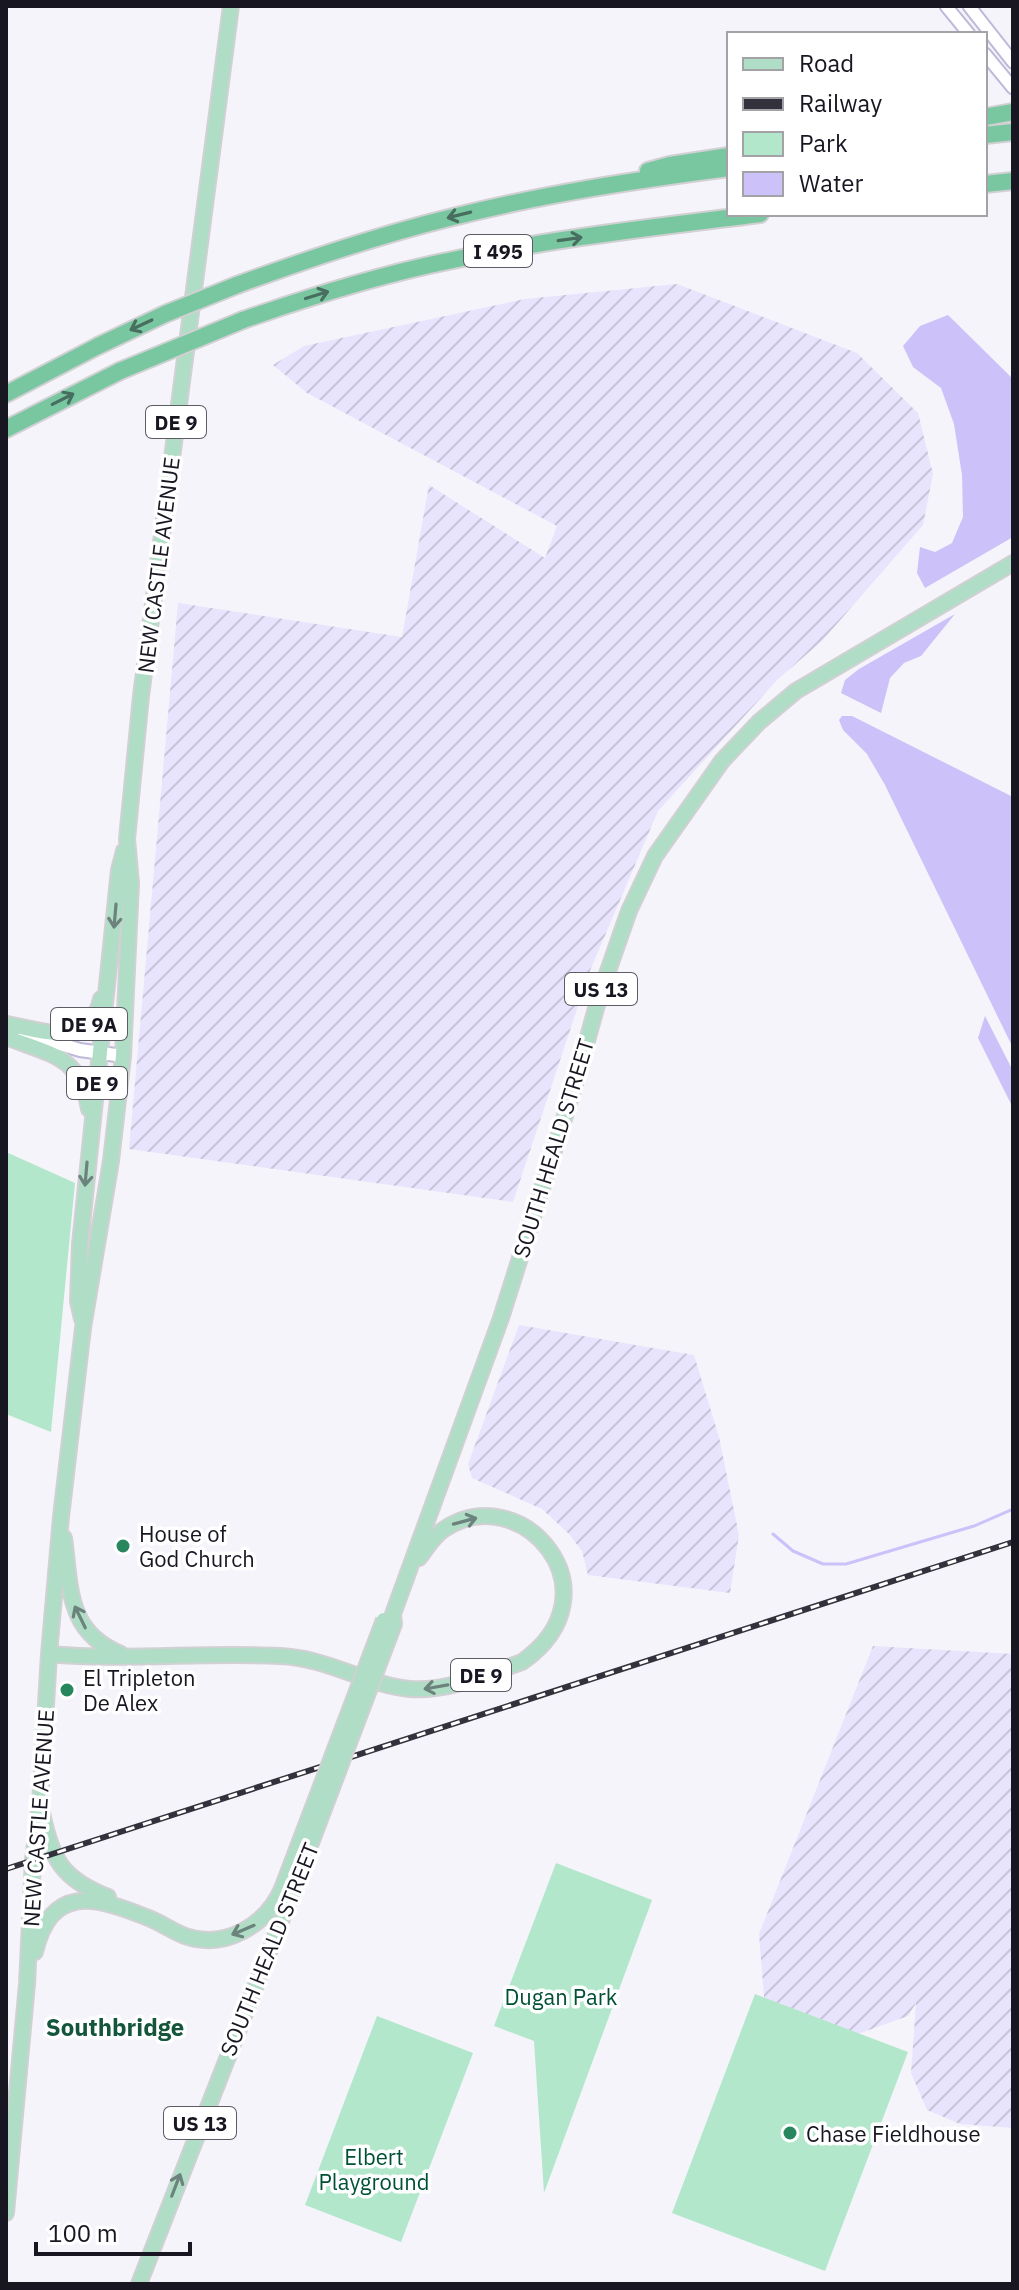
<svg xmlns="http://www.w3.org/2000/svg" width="1019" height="2290" viewBox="0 0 1019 2290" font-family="'IBM Plex Sans',sans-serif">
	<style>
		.industrial { fill: url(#industrial-furrows) }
		.park { fill: #b3e7cb }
		.water { fill: #cdc1f9 }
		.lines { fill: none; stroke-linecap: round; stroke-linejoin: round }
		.stream { stroke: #cdc1f9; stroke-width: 3 }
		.tertiary-casing { stroke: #beb8d9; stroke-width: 15 }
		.secondary-casing { stroke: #beb8d9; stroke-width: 16 }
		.primary-casing { stroke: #d1d0d3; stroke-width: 18 }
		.motorway-casing { stroke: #d1d0d3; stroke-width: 20 }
		.tertiary { stroke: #fff; stroke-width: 11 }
		.secondary { stroke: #fff; stroke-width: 12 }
		.primary { stroke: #afddc6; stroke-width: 14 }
		.motorway { stroke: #79c7a0; stroke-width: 16 }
		.rail-casing { stroke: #33313b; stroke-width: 6 }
		.rail { stroke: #fff; stroke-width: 3; stroke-dasharray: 9; stroke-linecap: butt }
		.primary-bridge-casing { stroke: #d1d0d3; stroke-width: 18; stroke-linecap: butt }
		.motorway-bridge-casing { stroke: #d1d0d3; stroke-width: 20; stroke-linecap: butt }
		.primary-bridge { stroke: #afddc6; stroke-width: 14 }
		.motorway-bridge { stroke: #79c7a0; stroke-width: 16 }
		.oneway { stroke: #486e60 }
		.oneway2 { stroke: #6b837c }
		.poi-dot { fill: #27865e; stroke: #fff; stroke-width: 3 }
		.labels { text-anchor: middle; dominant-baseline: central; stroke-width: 7; stroke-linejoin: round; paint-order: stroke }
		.shield { fill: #fff; stroke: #5d5c64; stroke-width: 2 }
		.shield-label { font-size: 20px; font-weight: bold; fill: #181621 }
		.street-label { font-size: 22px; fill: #181621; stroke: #fff }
		.poi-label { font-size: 22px; fill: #181621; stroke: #fff; text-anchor: start }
		.park-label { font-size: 22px; fill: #005134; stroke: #fff }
		.neighbourhood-label { font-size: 24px; font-weight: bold; fill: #14563b; stroke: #fff }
	</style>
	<defs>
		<pattern id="industrial-furrows" width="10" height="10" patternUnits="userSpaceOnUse" patternTransform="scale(2)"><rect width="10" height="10" fill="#e9e4fd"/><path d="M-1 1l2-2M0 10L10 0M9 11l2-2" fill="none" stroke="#c7c3d9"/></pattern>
	</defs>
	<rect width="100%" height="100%" fill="#f5f4fb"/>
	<path class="industrial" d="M677,284l180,69 61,60 15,61 -10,51 -101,116 -44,38 -120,132 -69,162 -76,229 -384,-53 49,-546 224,34 27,-152 116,73 12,-32 -250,-133 -34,-28 31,-19 221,-47z
		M519,1325l175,30 25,82 20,98 -9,58 -142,-18 -6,-24 -14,-18 -26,-24 -70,-31 -4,-14z
		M873,1646l140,8v474l-53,-4 -33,-14 -16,-37 5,-70 -8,13 -81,29 -61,-23 -7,-88z"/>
	<path class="park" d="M6,1152l69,31 -24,249 -45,-18z
		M556,1863l96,37 -108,293 -10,-152 -40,-15z
		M755,1994l153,58 -83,219 -153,-58z
		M377,2016l96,37 -72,189 -96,-37z"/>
	<path class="water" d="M948,315l65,64v158l-88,51 -8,-15 3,-26 15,5 17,-9 11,-26 -1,-42 -8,-51 -13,-36 -28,-21 -10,-21 17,-20z
		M955,614l-34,42 -17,7 -14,15 -9,35 -40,-20 4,-13 14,-11z
		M842,716h10l161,81v251l-128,-263 -18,-31 -24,-24 -4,-10z
		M985,1016l28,55v37l-35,-70z"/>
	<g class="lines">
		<path class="stream" d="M773,1534l20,17 30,13h23l128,-38 39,-17"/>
		<g class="tertiary-casing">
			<path id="tertiary" d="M946,6l23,28
				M969,6l44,56
				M985,54l28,34"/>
		</g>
		<g class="secondary-casing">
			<path id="secondary" d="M24,1033l56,17 43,6"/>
		</g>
		<g class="primary-casing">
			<path id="primary" d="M6,1024c37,6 83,27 95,-25
				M6,1037c45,18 74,18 83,72
				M82,1319l-4,-18 2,-57 39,-374 5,-19
				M64,1538c7,49 2,94 57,116
				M394,1624l-1,-10 108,-296 74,-234 25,-90 29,-83 26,-55 67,-95 37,-39 37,-31 217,-128
				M49,1654c77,7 154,-2 231,2 48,2 87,29 130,33 37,3 78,-15 112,-27 100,-70 -2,-186 -79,-132 -10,7 -17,19 -24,28
				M42,1813c10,47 20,66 66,84
				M35,1952c16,-67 59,-56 111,-35 14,5 26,14 39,19 40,14 81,-11 97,-47
				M6,2213l21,-229 6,-124 7,-56 9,-150 12,-137 22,-189 28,-167 12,-105 8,-173 -4,-44 14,-143 90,-690
				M139,2284l153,-391"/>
		</g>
		<g class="motorway-casing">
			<path id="motorway" d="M985,117l28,-5
				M985,135l28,-3
				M648,171l22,-6 59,-9
				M985,184l28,-3
				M237,285c71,-26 142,-50 216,-68 91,-23 183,-37 276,-49
				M243,320c69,-24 139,-46 210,-60 101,-22 204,-33 307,-46
				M6,394l92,-48
				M6,429l114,-58"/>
		</g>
		<use href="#tertiary" class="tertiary"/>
		<use href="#secondary" class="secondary"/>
		<use href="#primary" class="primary"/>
		<use href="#motorway" class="motorway"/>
		<g class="rail-casing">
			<path id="rail" d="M6,1869l1007,-327"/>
		</g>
		<use href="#rail" class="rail"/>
		<g class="primary-bridge-casing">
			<path id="primary-bridge" d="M282,1889l102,-269
				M292,1893l102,-269"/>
		</g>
		<g class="motorway-bridge-casing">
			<path id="motorway-bridge" d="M98,346l67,-32 72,-29
				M120,371l123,-51"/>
		</g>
		<use href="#primary-bridge" class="primary-bridge"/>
		<use href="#motorway-bridge" class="motorway-bridge"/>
	</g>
	<defs><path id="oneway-shaft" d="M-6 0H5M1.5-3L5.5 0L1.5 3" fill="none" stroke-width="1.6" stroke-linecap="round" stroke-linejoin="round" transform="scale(2)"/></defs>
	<g class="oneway">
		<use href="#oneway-shaft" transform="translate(459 215) rotate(166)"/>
		<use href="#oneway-shaft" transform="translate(570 239) rotate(-8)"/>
		<use href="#oneway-shaft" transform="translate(317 295) rotate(-17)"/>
		<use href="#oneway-shaft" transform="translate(141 325) rotate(155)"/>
		<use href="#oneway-shaft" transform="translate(63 399) rotate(-27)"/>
	</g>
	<g class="oneway2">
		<use href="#oneway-shaft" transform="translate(115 916) rotate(95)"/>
		<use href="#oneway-shaft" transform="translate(86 1174) rotate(95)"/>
		<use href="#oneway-shaft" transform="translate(465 1521) rotate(-15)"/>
		<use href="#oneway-shaft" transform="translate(80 1617) rotate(-116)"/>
		<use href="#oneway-shaft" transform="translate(436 1687) rotate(170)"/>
		<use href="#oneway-shaft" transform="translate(243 1930) rotate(157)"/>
		<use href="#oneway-shaft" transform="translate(176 2185) rotate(-69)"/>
	</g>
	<g class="poi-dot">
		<circle cx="123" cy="1546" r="8"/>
		<circle cx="67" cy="1690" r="8"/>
		<circle cx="790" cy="2133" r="8"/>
	</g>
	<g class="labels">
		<g class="shield">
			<rect x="464" y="235" width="68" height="32" rx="6"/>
			<rect x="146" y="406" width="60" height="32" rx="6"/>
			<rect x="565" y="973" width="72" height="32" rx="6"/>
			<rect x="51" y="1008" width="76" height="32" rx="6"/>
			<rect x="67" y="1067" width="60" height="32" rx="6"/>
			<rect x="451" y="1659" width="60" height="32" rx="6"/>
			<rect x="164" y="2107" width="72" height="32" rx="6"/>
		</g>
		<g class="shield-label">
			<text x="498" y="251">I 495</text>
			<text x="176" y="422">DE 9</text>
			<text x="601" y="989">US 13</text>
			<text x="89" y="1024">DE 9A</text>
			<text x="97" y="1083">DE 9</text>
			<text x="481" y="1675">DE 9</text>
			<text x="200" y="2123">US 13</text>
		</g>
		<g class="street-label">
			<text transform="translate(158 565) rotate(-83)">NEW CASTLE AVENUE</text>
			<text transform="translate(553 1148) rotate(-73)">SOUTH HEALD STREET</text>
			<text transform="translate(38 1818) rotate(-86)">NEW CASTLE AVENUE</text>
			<text transform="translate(269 1949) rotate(-68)">SOUTH HEALD STREET</text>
		</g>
		<g class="poi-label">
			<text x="139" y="1533">House of<tspan x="139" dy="25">God Church</tspan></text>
			<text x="83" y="1677">El Tripleton<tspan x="83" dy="25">De Alex</tspan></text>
			<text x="806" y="2133">Chase Fieldhouse</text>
		</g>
		<g class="park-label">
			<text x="561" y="1996">Dugan Park</text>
			<text x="374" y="2156">Elbert<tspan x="374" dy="25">Playground</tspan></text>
		</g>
		<g class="neighbourhood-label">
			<text x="115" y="2027">Southbridge</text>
		</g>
	</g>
	<rect width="1019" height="2290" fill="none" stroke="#181621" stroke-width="16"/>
	<rect x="727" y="32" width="260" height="184" fill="#ffffff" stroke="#a3a2a6" stroke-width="2"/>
	<rect x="743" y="58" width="40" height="12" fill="#afddc6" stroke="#a3a2a6" stroke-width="2"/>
	<text x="799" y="72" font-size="24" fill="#181621">Road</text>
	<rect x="743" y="98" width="40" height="12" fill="#33313b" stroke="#a3a2a6" stroke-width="2"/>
	<text x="799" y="112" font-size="24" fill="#181621">Railway</text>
	<rect x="743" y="132" width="40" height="24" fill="#b3e7cb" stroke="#a3a2a6" stroke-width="2"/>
	<text x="799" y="152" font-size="24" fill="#181621">Park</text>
	<rect x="743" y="172" width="40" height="24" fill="#cdc1f9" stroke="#a3a2a6" stroke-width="2"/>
	<text x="799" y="192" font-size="24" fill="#181621">Water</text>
	<path d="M36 2242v12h154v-12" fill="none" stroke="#181621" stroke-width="4"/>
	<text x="48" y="2242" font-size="24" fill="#181621" stroke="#ffffff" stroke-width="6" paint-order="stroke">100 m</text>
</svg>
